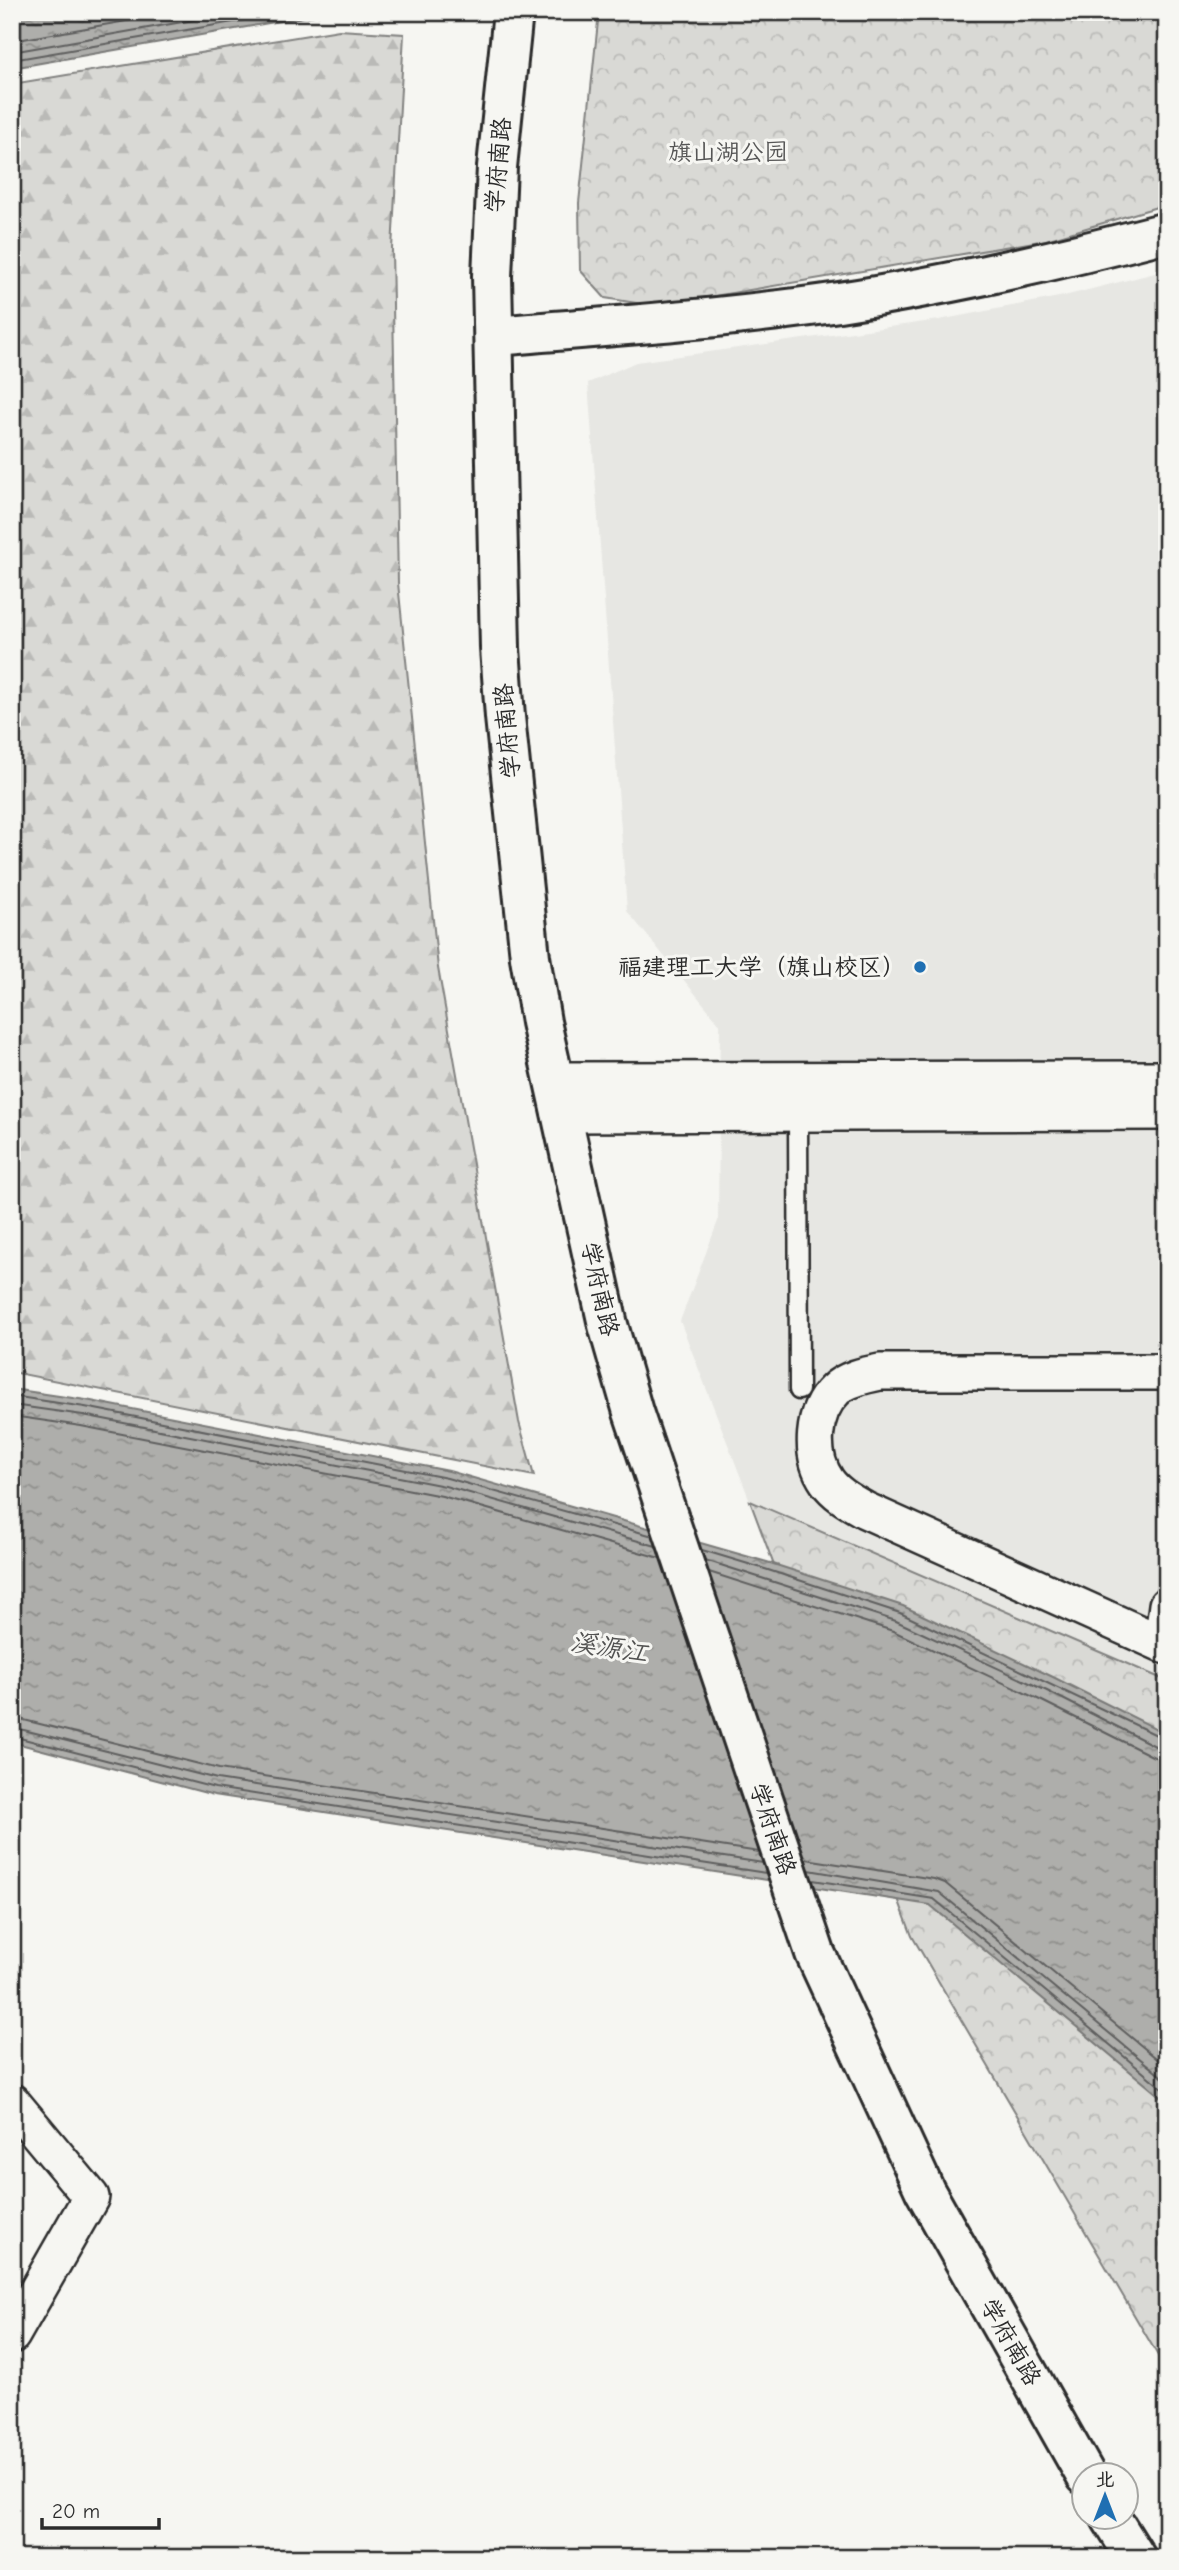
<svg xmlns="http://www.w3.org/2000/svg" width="1179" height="2570" viewBox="0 0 1179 2570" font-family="'Comic Neue','LXGW WenKai TC',sans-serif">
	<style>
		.built { fill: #e7e7e3 }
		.forest { fill: url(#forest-firs); stroke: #828280; stroke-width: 2 }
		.park { fill: url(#park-crowns); stroke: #828280; stroke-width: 2 }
		.water { fill: url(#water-ripples); stroke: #7a7a78; stroke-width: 2 }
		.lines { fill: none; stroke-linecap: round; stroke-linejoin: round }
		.shore { stroke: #5f5f5e; stroke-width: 2 }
		.service-casing { stroke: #2b2b2b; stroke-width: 23 }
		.minor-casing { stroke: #2b2b2b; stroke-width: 40 }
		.tertiary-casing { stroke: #2b2b2b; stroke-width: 44 }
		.secondary-casing { stroke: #2b2b2b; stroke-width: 44 }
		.service { stroke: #f6f6f2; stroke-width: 18 }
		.minor { stroke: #f6f6f2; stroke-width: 35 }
		.tertiary { stroke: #f6f6f2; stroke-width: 38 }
		.secondary { stroke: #f6f6f2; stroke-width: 38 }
		.poi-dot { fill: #1f6fb2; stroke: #f6f6f2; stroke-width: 2.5 }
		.labels { text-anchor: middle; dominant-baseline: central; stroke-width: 6; stroke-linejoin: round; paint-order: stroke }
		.park-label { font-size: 24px; fill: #565656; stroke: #f6f6f2 }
		.street-label { font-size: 24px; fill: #2b2b2b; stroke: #f6f6f2 }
		.poi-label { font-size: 24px; fill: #2b2b2b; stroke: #f6f6f2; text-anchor: end }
		.water-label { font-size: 26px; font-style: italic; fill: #525251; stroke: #f6f6f2 }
	</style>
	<defs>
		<pattern id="forest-firs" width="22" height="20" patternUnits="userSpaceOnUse" patternTransform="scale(1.75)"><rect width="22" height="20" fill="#d9d9d5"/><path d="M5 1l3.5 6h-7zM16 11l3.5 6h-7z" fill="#babab7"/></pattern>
		<pattern id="park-crowns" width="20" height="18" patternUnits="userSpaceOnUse" patternTransform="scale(1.75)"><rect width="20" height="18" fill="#d9d9d5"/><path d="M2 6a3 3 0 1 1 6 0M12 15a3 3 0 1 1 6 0" fill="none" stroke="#babab7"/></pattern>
		<pattern id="water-ripples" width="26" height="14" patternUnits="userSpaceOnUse" patternTransform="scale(1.75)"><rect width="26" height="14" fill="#aeaeab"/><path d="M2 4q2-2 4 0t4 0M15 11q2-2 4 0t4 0" fill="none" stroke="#8e8e8b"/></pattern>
	</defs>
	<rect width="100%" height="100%" fill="#f6f6f2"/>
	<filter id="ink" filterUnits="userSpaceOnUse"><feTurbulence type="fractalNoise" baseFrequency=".0143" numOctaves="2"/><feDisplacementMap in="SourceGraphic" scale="14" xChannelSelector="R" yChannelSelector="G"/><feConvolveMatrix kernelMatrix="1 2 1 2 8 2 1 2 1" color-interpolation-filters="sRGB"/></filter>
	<g filter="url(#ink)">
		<path class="built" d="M1167,270v1411l-417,-180 -70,-180 38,-100 2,-197 -93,-113 -39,-528 48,-21 303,-42 125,-24z"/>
		<path class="forest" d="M339,30l65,4 -12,215 6,334 40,385 81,454 15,54 -522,-104v-1288z"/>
		<path class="park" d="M599,12h568v192l-121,36 -391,66 -50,-8 -25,-28 -1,-67z
			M750,1501l417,180v690l-255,-435z"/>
		<path class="water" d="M12,12h320l-320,56z
			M12,1389l74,11 363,71 318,91 136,44 150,71 114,57v368l-237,-197 -716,-110 -202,-53z"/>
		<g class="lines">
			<path class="shore" d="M12,41l166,-29
				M12,52l227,-40
				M12,60l279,-48
				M12,1396l73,11 362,71 206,58
				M12,1405l71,10 362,71 211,60
				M12,1416l69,10 361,70 218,62
				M702,1550l63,19 135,44 267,127
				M705,1560l191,61 151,70 110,56 10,2
				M709,1572l184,59 149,70 112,56 13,2
				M12,1717l207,52 540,83
				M12,1727l205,52 546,84
				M12,1736l203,52 551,85
				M806,1859l128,20 11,4 222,184
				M809,1870l130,22 228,189
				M813,1880l121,19 233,193"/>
			<g class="service-casing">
				<path id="service" d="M798,1114l1,276"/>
			</g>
			<g class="minor-casing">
				<path id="minor" d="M553,1080l614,-1
					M560,1114l607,-2
					M1167,1372h-287c-15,3 -34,7 -45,18 -23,22 -26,65 -8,91 9,13 24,21 38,29l302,136
					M1162,1644l5,-39
					M12,2102l79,95 -79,138"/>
			</g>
			<g class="tertiary-casing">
				<path id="tertiary" d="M495,336c114,-10 230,-17 344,-34 110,-17 220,-42 328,-70"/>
			</g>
			<g class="secondary-casing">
				<path id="secondary" d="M513,12l-16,155 -5,109 8,372 5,69 25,240 11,65 67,303 25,87 182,541 110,238 161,285
					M1111,2518l25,40"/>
			</g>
			<use href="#service" class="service"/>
			<use href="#minor" class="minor"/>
			<use href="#tertiary" class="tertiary"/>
			<use href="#secondary" class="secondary"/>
		</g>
	</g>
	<circle class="poi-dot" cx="920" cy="967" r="7"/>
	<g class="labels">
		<g class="park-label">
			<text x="728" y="152">旗山湖公园</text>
		</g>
		<g class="street-label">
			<text transform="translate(498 165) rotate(-85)">学府南路</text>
			<text transform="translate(507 731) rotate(-95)">学府南路</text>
			<text transform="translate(600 1289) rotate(77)">学府南路</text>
			<text transform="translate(773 1829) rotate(71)">学府南路</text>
			<text transform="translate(1011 2342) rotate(60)">学府南路</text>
		</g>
		<g class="poi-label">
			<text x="906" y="967">福建理工大学（旗山校区）</text>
		</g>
		<g class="water-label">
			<text transform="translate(609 1648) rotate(9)">溪源江</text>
		</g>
	</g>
	<rect width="1179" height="2570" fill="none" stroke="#f6f6f2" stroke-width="42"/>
	<rect x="21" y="21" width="1137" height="2528" fill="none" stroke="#2b2b2b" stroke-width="2.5" filter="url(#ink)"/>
	<g transform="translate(1105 2496)"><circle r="33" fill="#f6f6f2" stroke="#a5a5a2" stroke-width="2"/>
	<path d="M0-5L12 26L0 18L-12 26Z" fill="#1f6fb2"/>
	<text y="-10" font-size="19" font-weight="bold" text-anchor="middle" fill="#2b2b2b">北</text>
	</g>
	<path d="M42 2518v10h117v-10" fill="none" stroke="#2b2b2b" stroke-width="3.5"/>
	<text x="52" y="2518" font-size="21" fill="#2b2b2b" stroke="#f6f6f2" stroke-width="5" paint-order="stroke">20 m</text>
</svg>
